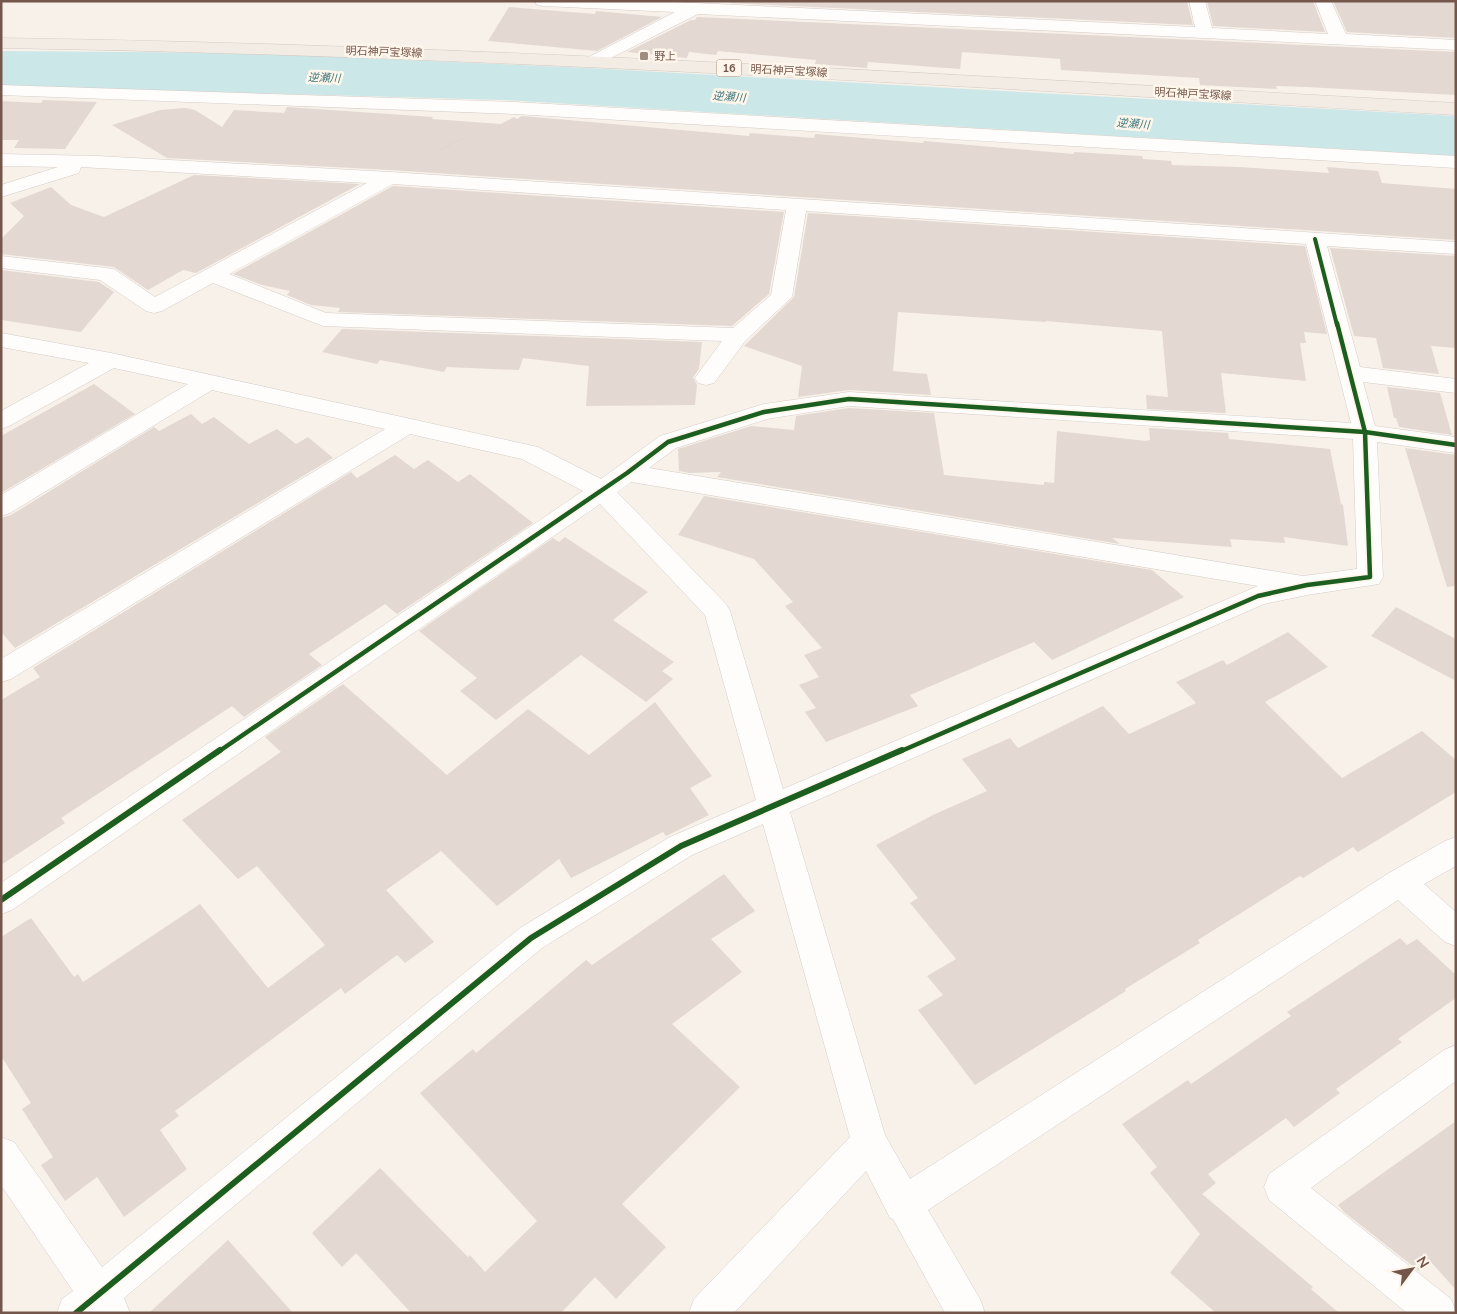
<svg xmlns="http://www.w3.org/2000/svg" width="1457" height="1314" viewBox="0 0 1457 1314" font-family="'Nunito Sans','Noto Sans JP',sans-serif">
	<style>
		.water { fill: #cce7e7 }
		.building { fill: #e3d9d2 }
		.lines { fill: none; stroke-linecap: round; stroke-linejoin: round }
		.minor-casing { stroke: #d6ccc7; stroke-width: 1 }
		.major-casing { stroke: #d5cbc6; stroke-width: 1 }
		.path { stroke: #dad1ce; stroke-width: 2; stroke-dasharray: 0.5 2.5; stroke-linecap: butt }
		.minor { fill: #fefdfc; fill-rule: evenodd }
		.major { fill: #f2ece5; fill-rule: evenodd }
		.cycleway-far2-casing { stroke: #fff6eb; stroke-width: 5.5 }
		.cycleway-far1-casing { stroke: #fff6eb; stroke-width: 8 }
		.cycleway-casing { stroke: #fff6eb; stroke-width: 9 }
		.cycleway-far2 { stroke: #1b5e20; stroke-width: 4 }
		.cycleway-far1 { stroke: #1b5e20; stroke-width: 4.5 }
		.cycleway { stroke: #1b5e20; stroke-width: 6 }
		.poi-dot { fill: #a28c82; stroke: #fff6eb; stroke-width: 2 }
		.labels { text-anchor: middle; dominant-baseline: central; stroke-width: 5; stroke-linejoin: round; paint-order: stroke }
		.far-street-label { font-size: 11px; fill: #75564a; stroke: #fff6eb }
		.far-poi-label { font-size: 11px; fill: #75564a; stroke: #fff6eb; text-anchor: start }
		.shield { fill: #fff6eb; stroke: #9e867a; stroke-width: 1 }
		.shield-label { font-size: 11px; font-weight: bold; fill: #75564a }
		.far-water-label { font-size: 11px; font-style: italic; fill: #3d767b; stroke: #fff6eb }
	</style>
	<rect width="100%" height="100%" fill="#f7f1ea"/>
	<path class="water" d="M1,51l248,2 339,15 868,48v40l-954,-56 -501,-14z"/>
	<path class="building" d="M730,1h457l6,24 -464,-22z
		M1207,1h106l12,31 -112,-6z
		M1333,1h123v37l-109,-6z
		M509,7l86,7 1,-3 66,6 -65,34 -109,-10z
		M697,17l759,35v43l-150,-8 -30,-1 1,3 -77,-4 -1,-7 -138,-8 -1,-11 -98,-7 -2,17 -92,-7 -1,6 -52,-4 1,-4 -98,-9 -2,4 -27,-3 -2,6 -60,-6 64,-32h4z
		M43,100l54,2 -32,47 -51,-1 5,-8h-18v-39l40,2z
		M287,107l146,10 -1,2 69,5 13,-7 3,2 5,-3 227,20 1,-3 64,5 1,-4 108,9 1,-2 150,13v-2l68,4 1,3 28,2 1,4 68,2 89,6 -2,-6 51,4 4,12 74,6v51l-1066,-70 -223,-12 -55,-33 48,-15 25,-2 10,2 27,17 12,-17 50,3z
		M194,175l166,9 -164,89 -13,-3 -35,20 -34,-23 -113,-13v-15l23,-23 -14,-13 41,-16 20,18 33,12z
		M393,186l391,26 -15,82 -37,32 -394,-14 2,-4 -29,-3 -24,-10 3,-4 -28,-6 -29,-11z
		M808,213l497,33 22,88 -23,-2 2,11h-6l6,38 -85,-8 5,40 -79,-4 -1,-14 22,2 -6,-66 -116,-10v1l-148,-10 -5,59 34,3 4,21 -82,-5 -51,7 4,-31 -58,-20 50,-49z
		M1330,248l126,8v92l-25,-2 8,28 -56,-6 -7,-30 -22,-2z
		M1,270l98,12 15,10 -33,40 -80,-12z
		M342,329l360,13 -3,27 -6,8 4,8 -2,20 -109,1 3,-40 -66,-8 -4,12 -72,-3 -3,5 -64,-12 -3,4 -55,-12z
		M94,384l41,30 -134,79v-57z
		M1387,387l53,6 12,42 -53,-8 -3,-9h-2z
		M849,408l85,5 10,62 100,10v-3l10,1 3,-52 89,10 4,-1 -1,-12 79,5 1,6 101,10 11,55 2,1 5,41 -64,-9 1,6 -55,-4 2,8 -120,-9 8,6 -403,-67 4,-5 -32,1 -10,-2 -1,-22 73,-23 43,4 2,-14z
		M191,414l11,10 12,-7 35,27 28,-15 19,15 12,-7 25,21 -318,190 -14,-16v-114l10,-3 143,-88 5,4z
		M1405,448l51,7v131l-9,1z
		M395,455l19,14 14,-9 30,22 12,-8 63,49 -136,91 -12,-10 -76,50 13,11 -78,52 -12,-11 -171,112 4,5 -64,42v-165l39,-23 -7,-9 318,-196 6,6z
		M704,496l448,74 32,27 -132,63 -18,-18 -124,53 8,11 -92,36 -21,-30 11,-4 -17,-23 20,-8 -15,-22 18,-7 -37,-42 8,-4 -39,-43 -76,-24z
		M565,537l83,55 -35,28 61,42 -12,9 11,8 -27,23 -65,-47 -85,65 -36,-29 17,-13 -58,-47 134,-93 6,4z
		M1396,607l60,32v42l-85,-45z
		M1288,632l40,35 -63,35 77,76 80,-47 34,29v32l-98,60 -5,-5 -50,31 -3,-2 -102,64 2,3 -75,46 1,2 -151,94 -57,-75 25,-15 -16,-19 29,-17 -46,-56 8,-5 -42,-53 57,-30 54,-24 -25,-32 48,-21 8,10 85,-42 26,28 67,-31 -20,-21 47,-22 4,5z
		M343,684l104,91 81,-66 61,46 66,-53 57,74 -22,12 19,27 -43,21 -3,-4 -92,46 -12,-19 -62,47 -56,-55 -55,39 48,52 -29,21 -8,-8 -52,39 -4,-6 -166,123 4,5 -19,14 27,39 -63,48 -27,-40 -32,24 -24,-36 12,-8 -31,-48 9,-6 -30,-47v-119l30,-19 43,59 4,-3 5,8 117,-78 68,84 57,-43 -68,-79 -19,13 -56,-59 99,-68 -16,-15z
		M724,874l31,37 -44,28 31,33 -70,52 68,63 -118,117 44,43 -50,52 -21,-22 -34,36h-150l-55,-60 -14,14 -30,-34 68,-65 88,89 2,-2 15,17 52,-51 -117,-128 53,-44 3,4 110,-93 6,5z
		M1400,938l7,7 10,-6 39,36v23l-58,41 4,3 -66,47 4,4 -46,34 -8,-9 -78,56 8,9 -14,11 111,93 -2,2 28,24h-123l-46,-40 30,-39 -50,-61 7,-6 -35,-43 66,-44 3,4 100,-68 -4,-4z
		M1456,1121v169l-25,-28 -12,9 -75,-59 -6,-7z
		M228,1240l65,73h-144z"/>
	<g class="lines">
		<g class="minor-casing">
			<path id="minor" d="M535,1h118l542,26 -6,-26h16l7,27 116,6 -13,-33h16l15,33 110,6v10l-758,-36 -103,52 -6,-1 -3,-4 3,-4 86,-45 -132,-6 -6,-1z
				M1,85l513,17 942,54v12l-942,-54 -513,-19z
				M1,154l96,2 293,16 1066,70v12l-129,-8 33,121 96,12v14l-93,-11 12,44 81,11v16l-79,-11 6,135 -4,7 -72,11 -43,9 -474,208 95,323 25,44 479,-306 56,-32 11,-4v29l-32,18 32,28v34l-11,-4 -47,-42 -470,310 52,89 5,14h-40l-52,-94 -3,-1 -24,-47 -132,142h-45l5,-14 156,-162 -87,-313 -71,31 -150,93 -418,350 6,15h-73l5,-14 11,-8 -72,-106v-48l13,5 88,125 418,-339 150,-91 86,-37 -51,-185 -105,-111 -588,406 -11,4v-31l582,-392 -61,-32 -112,-25 -399,245 -10,3v-23l384,-230 -173,-39 -202,123 -9,3v-21l187,-111 -74,-16 -105,58 -8,3v-18l88,-48 -88,-16v-14l110,20 418,92 9,2 63,32 59,-43 104,-32 85,-12 502,31 -45,-179 -500,-33 -14,86 -46,43 -32,43 -8,2 -8,-2 -3,-5 27,-37 -399,-15 -110,-43 -51,28 -8,2 -8,-2 -46,-31 -99,-12v-12l105,12 8,1 41,28 212,-114 -286,-16 -2,6 -78,24v-12l57,-18 -57,-1zM393,184l393,26 -15,85 -38,33 -407,-15 -97,-39zM849,406l504,33 4,130 -54,7 -654,-108 27,-20 91,-29zM631,482l627,104 -475,203 -53,-178 -4,-7 -109,-112z
				M1456,1045v36l-145,107 140,111 5,13 -49,1 -138,-113 -5,-13 5,-13 175,-124z"/>
		</g>
		<g class="major-casing">
			<path id="major" d="M1,38c486,7 970,38 1455,65v12c-485,-28 -969,-59 -1455,-67z"/>
		</g>
		<path class="path" d="M438,151l26,-14"/>
		<use href="#minor" class="minor"/>
		<use href="#major" class="major"/>
		<g class="cycleway-far2-casing">
			<path id="cycleway-far2" d="M1315,239l22,86"/>
		</g>
		<g class="cycleway-far1-casing">
			<path id="cycleway-far1" d="M218,752l409,-279 41,-31 96,-30 85,-13 516,33 91,13
				M899,752l359,-156 49,-11 63,-8 -5,-145 -28,-109"/>
		</g>
		<g class="cycleway-casing">
			<path id="cycleway" d="M1,900l219,-150
				M76,1313l455,-375 150,-92 221,-96"/>
		</g>
		<use href="#cycleway-far2" class="cycleway-far2"/>
		<use href="#cycleway-far1" class="cycleway-far1"/>
		<use href="#cycleway" class="cycleway"/>
	</g>
	<rect class="poi-dot" x="639" y="51" width="10" height="10" rx="2.5"/>
	<g class="labels">
		<g class="far-street-label">
			<text transform="translate(384 52) rotate(2)">明石神戸宝塚線</text>
			<text transform="translate(789 71) rotate(3)">明石神戸宝塚線</text>
			<text transform="translate(1193 94) rotate(3)">明石神戸宝塚線</text>
		</g>
		<g class="far-poi-label">
			<text x="654" y="56">野上</text>
		</g>
		<rect class="shield" x="716.5" y="59.5" width="25" height="17" rx="4"/>
		<g class="shield-label">
			<text x="729" y="68">16</text>
		</g>
		<g class="far-water-label">
			<text transform="translate(324 78) rotate(2)">逆瀬川</text>
			<text transform="translate(729 97) rotate(4)">逆瀬川</text>
			<text transform="translate(1133 124) rotate(4)">逆瀬川</text>
		</g>
	</g>
	<rect width="1457" height="1314" fill="none" stroke="#75564a" stroke-width="5"/>
	<g transform="translate(1412 1269) rotate(58)" stroke="#fff6eb" stroke-width="4" paint-order="stroke">
	<path d="M0-4L9 19L0 12L-9 19Z" fill="#75564a"/>
	<text y="-8" font-size="14" font-weight="bold" text-anchor="middle" fill="#75564a">N</text>
	</g>
</svg>
